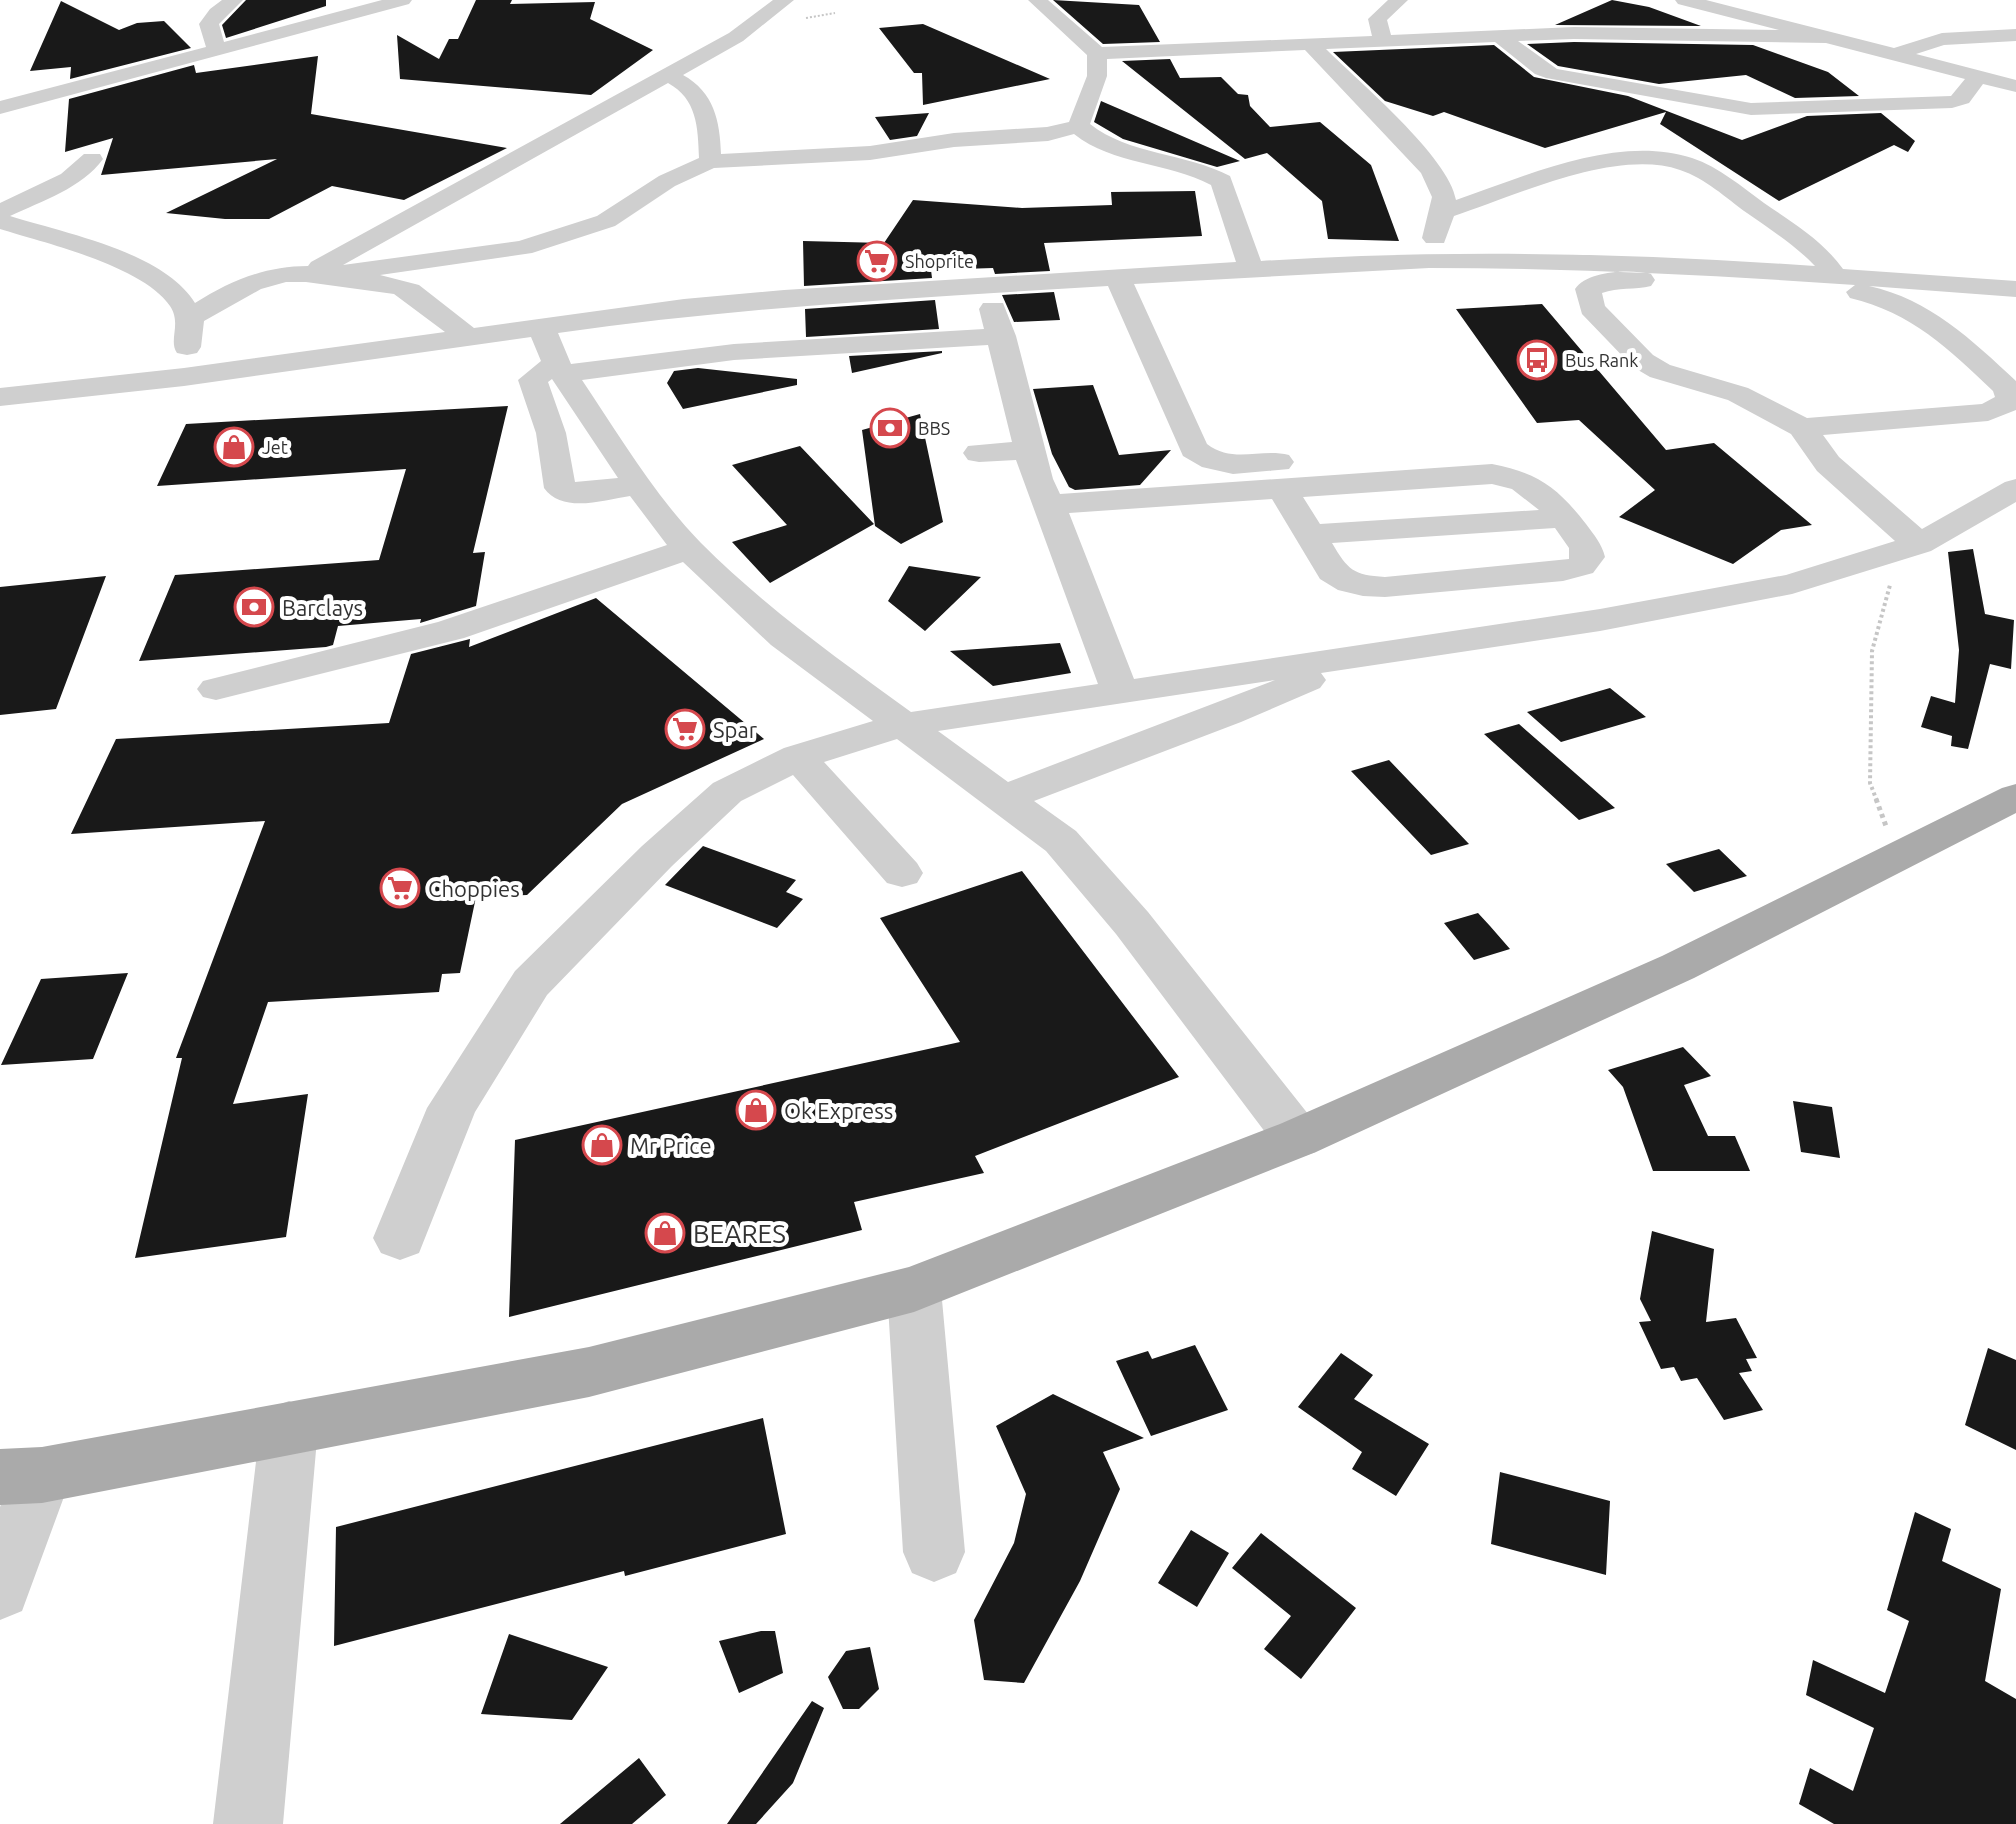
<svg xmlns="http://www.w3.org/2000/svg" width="2016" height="1824" viewBox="0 0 2016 1824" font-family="Ubuntu,sans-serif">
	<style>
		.building { fill: #191919 }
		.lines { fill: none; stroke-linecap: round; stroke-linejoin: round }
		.path-far2 { stroke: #c6c6c6; stroke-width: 2; stroke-dasharray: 2 2; stroke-linecap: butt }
		.path-far1 { stroke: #c6c6c6; stroke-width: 4; stroke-dasharray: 3 3; stroke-linecap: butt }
		.path { stroke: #c6c6c6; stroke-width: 5; stroke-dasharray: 4 4; stroke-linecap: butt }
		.minor { fill: #cfcfcf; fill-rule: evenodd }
		.major { fill: #aaa; fill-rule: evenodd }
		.labels { text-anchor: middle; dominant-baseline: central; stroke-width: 8; stroke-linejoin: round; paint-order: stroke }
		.far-poi-label { font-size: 18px; fill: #323232; stroke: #fff; text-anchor: start }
		.poi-label { font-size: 22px; fill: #323232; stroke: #fff; text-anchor: start }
		.near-poi-label { font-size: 26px; fill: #323232; stroke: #fff; text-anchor: start }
	</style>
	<rect width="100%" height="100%" fill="#fff"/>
	<path class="building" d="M246,0h80v6l-100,32 -4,-13z
		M476,0h36l-2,4 85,-2 -5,17 63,31 -62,45 -191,-16 -3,-44 42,24 10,-20h9z
		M1053,0l86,5 21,37 -57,2z
		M1612,0l37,7 52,19 -146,-1z
		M61,1l58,29 18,-7 27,-2 27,27 -121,31 1,-12 -41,4z
		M923,24l127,55 -127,26 -1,-32h-8l-35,-45z
		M1574,42l179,3 75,27 31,24 -64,2 -49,-23 -87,9 -101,-18 -31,-22z
		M1494,45l40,32 94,19 114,44 65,-24 74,-3 34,28 -7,11 -14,-7 -115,56 -119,-77 6,-12 -121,36 -101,-36 -11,4 -48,-15 -52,-49z
		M318,56l-7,58 196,34 -103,52 -72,-14 -63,33h-44l-59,-6 111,-54 -176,16 12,-37 -48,14 4,-53 125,-34 2,8z
		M1170,59l10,19 41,-1 17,17 10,1 2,11 20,21 50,-5 51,43 28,76 -71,-2 -6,-38 -55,-48 -22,6 -123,-98z
		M1101,101l139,60 -23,6 -94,-28 -29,-17z
		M929,113l-12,23 -27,4 -15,-23z
		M1195,191l7,45 -158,7 6,28 -55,3 -2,-6 -62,2 1,8 -128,8 -1,-45 81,2 29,-43 109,8 90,-3 -1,-13z
		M1054,292l6,28 -46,2 -12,-27z
		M935,300l4,29 -133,8 -1,-28z
		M1542,304l124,146 48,-7 98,82 -31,5 -48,34 -114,-47 36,-27 -76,-70 -42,3 -81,-114z
		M942,351v2l-90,20 -3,-17z
		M698,368l99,11v6l-114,24 -16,-26 7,-12z
		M1093,385l26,70 52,-5 -31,35 -65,5 -6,-3 -17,-33 -19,-65z
		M508,406l-35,147 12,-1 -9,54 -56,17 1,-4 -83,7 -5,19 -7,2 -187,14 36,-86 204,-15 27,-91 -249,17 29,-62z
		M920,414l23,108 -42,22 -26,-18 -13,-96z
		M800,446l74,78 -104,59 -38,-41 55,-17 -55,-60z
		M1973,549l12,65 29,6 -3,49 -21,-5 -22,85 -17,-3 1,-10 -31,-9 10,-31 24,7 4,-53 -11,-98z
		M909,566l72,11 -56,54 -37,-30z
		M106,576l-50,133 -56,6v-128z
		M596,598l168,141 -142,65 -95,91 -51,2 -16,76 -18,1 -3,18 -171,10 -35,102 75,-10 -22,143 -151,21 47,-200h-6l89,-237 -194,13 45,-95 273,-16 22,-69 59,-15 -1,8z
		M1060,643l11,30 -78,13 -43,-35z
		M1610,688l36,29 -85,25 -34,-30z
		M1519,724l96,84 -36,12 -95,-86z
		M1389,760l80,84 -38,11 -80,-84z
		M703,846l93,34 -10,12 17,7 -26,29 -112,-43z
		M1719,849l28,27 -53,16 -28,-28z
		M1022,871l157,206 -204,79 9,17 -130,29 8,28 -353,87 6,-177 445,-98 -80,-124z
		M1478,913l12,13 20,23 -36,11 -30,-37z
		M128,973l-35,86 -92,6 40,-86z
		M1683,1047l28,29 -27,9 24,51h27l15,35h-97l-30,-84 -15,-17z
		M1793,1101l39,6 8,51 -39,-6z
		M1652,1231l62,18 -8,73 30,-4 21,40 -11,1 6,12 -13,2 24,37 -39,10 -27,-42 -16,3 -7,-14 -13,2 -22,-47 12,-1 -11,-22z
		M1195,1345l33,65 -77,26 -35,-75 32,-10 4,8z
		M1988,1348l28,12v90l-51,-25z
		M1341,1353l32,22 -19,24 75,45 -33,52 -44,-27 10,-17 -64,-45z
		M1053,1394l91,44 -41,14 17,37 -40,92 -56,102 -40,-3 -10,-60 40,-77 12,-49 -30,-68z
		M763,1418l23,116 -161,42 -1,-5 -290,75 2,-119z
		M1500,1472l110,29 -4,74 -115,-31z
		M1915,1512l36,17 -9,32 59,28 -16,92 31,18v125h-182l-35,-20 11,-36 43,23 21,-63 -68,-33 7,-35 72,33 24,-72 -22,-11z
		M1191,1530l38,23 -32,54 -39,-24z
		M1261,1533l95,75 -55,71 -37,-30 27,-33 -59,-48z
		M761,1631h14l8,42 -44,20 -20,-52z
		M509,1634l99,33 -36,53 -91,-6z
		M870,1647l9,42 -20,20h-16l-15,-32 18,-26z
		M812,1701l12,7 -31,75 -37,41h-29z
		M639,1758l27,37 -34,29h-72z"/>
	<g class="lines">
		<path class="path-far2" d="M806,18l29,-5"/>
		<path class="path-far1" d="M1877,801l-7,-18 2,-132 18,-66"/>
		<path class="path" d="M1876,799l10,27"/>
		<path class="minor" d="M222,0h21l-24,24 5,18 158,-42h30l-3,4 -409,110v-13l206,-54 -7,-23 11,-15z
			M773,0h21l-51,41 -60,34c31,17 37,46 38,79l149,-8 84,-13 93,-6 22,-5 18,-46v-21l-59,-55h20l54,47 270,-11 -4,-17 20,-19h20l-21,20 4,15 183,-8 205,3 -101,-26 -3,-4h31l188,48 48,-15 74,-4v12l-72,4 -28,9 100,26v12l-33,-8 -14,19 -17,5 -201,7 -205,-37 -11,-4 -40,-32 -169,7c33,33 123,108 130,151 71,-24 160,-66 236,-42 27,9 50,29 72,45 29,20 58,37 79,66l173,12v16l-147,-11c60,13 103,54 147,95v29l-28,11 -165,14 16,22 83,72 83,-47 11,-3v23l-85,49 -139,43 -192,37 -279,42 5,7 -6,8 -79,34 -207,79 42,30 72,81 168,212 7,14 -7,14 -18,6 -18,-6 -164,-218 -70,-83 -149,-112 -73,23 93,101 6,10 -6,10 -15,4 -15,-4 -94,-108 -52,26 -69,65 -125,129 -72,117 -56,141 -19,7 -19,-7 -8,-15 54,-130 88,-137 127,-125 71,-63 71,-35 89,-27 -102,-76 -88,-83 -219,76 -248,62 -13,-3 -6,-8 6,-8 235,-59 229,-77 -37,-49c-26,4 -68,18 -86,-8l-8,-55 -18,-53 23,-19 -10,-24 -347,49 -184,20v-18l184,-20 261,-36 -51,-38 -88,-12h-20l-25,7 -57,32 -3,26 -4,6 -10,2 -10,-2c-9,-13 5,-29 -7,-47 -27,-40 -125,-63 -170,-77v-26l61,-29 23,-20h16l3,5c-21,29 -61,42 -93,57 54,17 154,36 185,87 35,-22 70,-37 113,-37l3,-4 418,-229zM1574,39l252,4 139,36 -14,17 -200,7 -194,-34 -39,-28zM1305,50l116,123 11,24 -10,41 4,5h18l10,-27c61,-20 162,-68 226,-46 25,8 46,28 67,43 24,17 48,32 68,53 -185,-13 -369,-17 -554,-5l-31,-85c-44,-23 -101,-21 -140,-52l17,-48v-17zM668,83c29,16 30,44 31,75l-40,18 -62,40 -78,25 -176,24zM1074,134c39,31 94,28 137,51l25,77 -452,28 -100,9 -210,29 -55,-43 -39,-10 152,-22 83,-27 60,-40 39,-18 156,-8 84,-13 94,-6zM1429,268c142,0 284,7 426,17l-9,7 4,6c62,15 98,50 143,93l2,6 -13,7 -175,14 -59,-30 -78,-23 -17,-10 -48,-49 -3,-13c16,-6 33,-3 49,-7l4,-6 -4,-6c-20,-5 -63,-4 -76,15l7,25 51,53 17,10 78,23 63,34 26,37 78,70 -109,34 -186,34 -466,70 -65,-166 203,-14 48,80 18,11 25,6 22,1 178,-16 30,-8 12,-16c-3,-13 -11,-22 -19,-33 -28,-36 -48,-51 -94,-60l-432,30 -7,-15 -37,-143 -13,-33h-20l-4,6 5,20 -250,15 -163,20 -13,-31c183,-26 366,-36 550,-47l75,170 19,11 31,7 56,-5 5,-7 -5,-7c-29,-7 -56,9 -82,-11l-73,-160zM988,345l24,97 -44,4 -5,7 5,7 11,2 37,-2 82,224 -187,28c-73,-53 -146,-105 -210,-169 -46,-47 -82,-108 -119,-163l152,-20zM552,379l66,99 -43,4 -9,-49 -18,-51zM1492,484l20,5 27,21 -219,14 -17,-27zM1555,528l14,20v11l-184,18c-32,-2 -37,-7 -53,-34zM1275,680l-267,102 -70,-51z
			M914,1266l19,7 8,16 24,263 -9,21 -22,9 -22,-9 -9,-21 -16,-263 8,-16z
			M289,1401l21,8 8,19 -35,396h-70l47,-396 8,-19z
			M42,1447l21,8 9,20 -50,136 -22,9v-113l21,-52z"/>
		<path class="major" d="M2016,784v29l-322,165 -378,174 -402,160 -325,85 -547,106 -42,2v-56l42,-2 547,-100 320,-80 371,-143 382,-168 340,-168z"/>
	</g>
	<defs>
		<g id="supermarket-ring" transform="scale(2)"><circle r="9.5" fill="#fff" stroke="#d5484d" stroke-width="1.5"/><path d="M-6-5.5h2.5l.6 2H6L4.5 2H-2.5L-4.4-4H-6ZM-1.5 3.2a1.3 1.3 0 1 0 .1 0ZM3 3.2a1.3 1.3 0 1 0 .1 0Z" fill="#d5484d"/></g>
		<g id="bus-ring" transform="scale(2)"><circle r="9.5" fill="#fff" stroke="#d5484d" stroke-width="1.5"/><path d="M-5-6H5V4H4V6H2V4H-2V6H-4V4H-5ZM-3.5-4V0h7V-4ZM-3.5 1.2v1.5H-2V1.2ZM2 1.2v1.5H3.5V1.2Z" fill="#d5484d"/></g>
		<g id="bank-ring" transform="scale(2)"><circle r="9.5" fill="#fff" stroke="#d5484d" stroke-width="1.5"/><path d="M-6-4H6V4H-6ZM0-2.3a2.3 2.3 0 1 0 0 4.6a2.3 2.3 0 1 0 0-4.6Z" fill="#d5484d"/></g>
		<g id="shop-ring" transform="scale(2)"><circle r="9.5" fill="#fff" stroke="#d5484d" stroke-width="1.5"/><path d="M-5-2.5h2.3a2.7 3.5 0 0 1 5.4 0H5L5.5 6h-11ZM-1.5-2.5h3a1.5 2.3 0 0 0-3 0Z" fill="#d5484d"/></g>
	</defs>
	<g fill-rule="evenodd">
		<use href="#supermarket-ring" x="877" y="261"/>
		<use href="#bus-ring" x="1537" y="360"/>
		<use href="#bank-ring" x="890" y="428"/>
		<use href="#shop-ring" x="234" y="447"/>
		<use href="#bank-ring" x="254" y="607"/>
		<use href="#supermarket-ring" x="685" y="729"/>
		<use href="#supermarket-ring" x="400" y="888"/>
		<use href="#shop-ring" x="756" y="1110"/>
		<use href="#shop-ring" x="602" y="1145"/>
		<use href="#shop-ring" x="665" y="1233"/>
	</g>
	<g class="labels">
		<g class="far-poi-label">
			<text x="905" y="261">Shoprite</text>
			<text x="1565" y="360">Bus Rank</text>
			<text x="918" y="428">BBS</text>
			<text x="262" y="447">Jet</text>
		</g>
		<g class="poi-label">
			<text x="282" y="607">Barclays</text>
			<text x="713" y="729">Spar</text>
			<text x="428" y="888">Choppies</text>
			<text x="784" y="1110">Ok Express</text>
			<text x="630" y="1145">Mr Price</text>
		</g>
		<g class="near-poi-label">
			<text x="693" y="1233">BEARES</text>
		</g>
	</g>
</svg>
